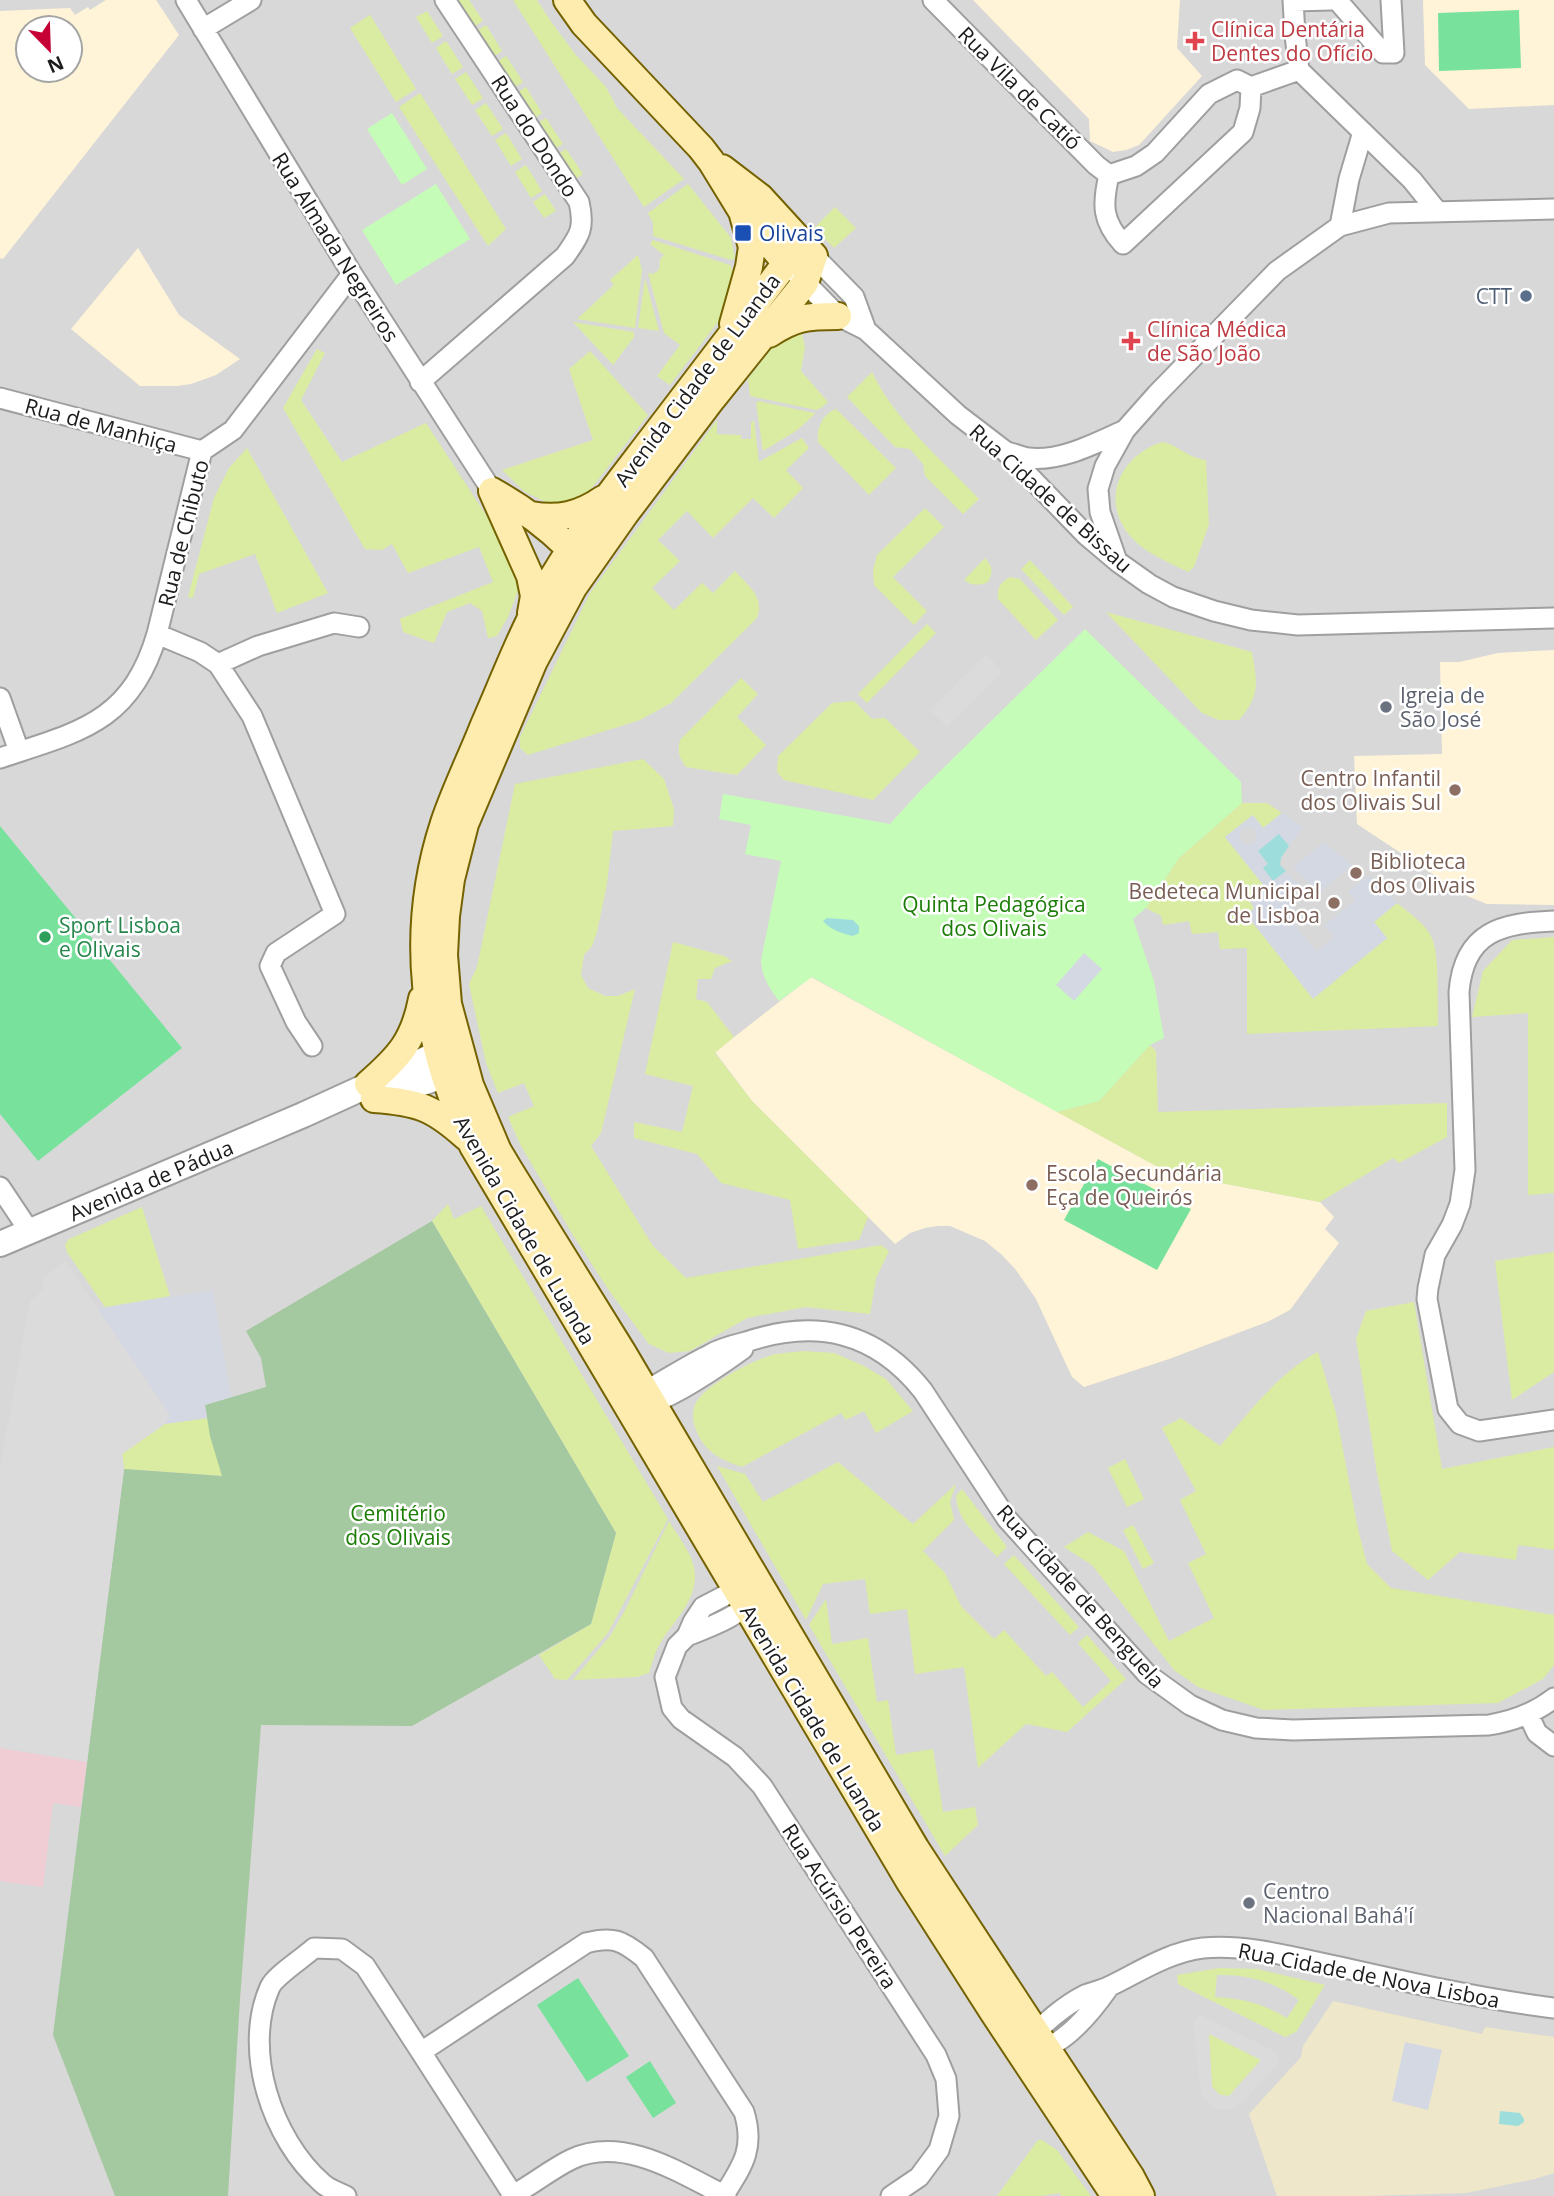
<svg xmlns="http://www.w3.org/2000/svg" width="1554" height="2196" viewBox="0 0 1554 2196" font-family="'Open Sans',sans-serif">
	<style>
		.residential { fill: #d9d8d8; fill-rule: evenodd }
		.commercial { fill: #f0cdd5 }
		.education { fill: #fff4d7; fill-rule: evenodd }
		.farmland { fill: #eee7c9 }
		.grass { fill: #daeca1; fill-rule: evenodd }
		.cemetery { fill: #a4c89f }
		.park { fill: #c5fcb8 }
		.pitch { fill: #78e29d }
		.parking { fill: #dbdbdb; fill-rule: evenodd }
		.plaza { fill: #d4d8e3; fill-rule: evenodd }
		.water { fill: #9ddedc }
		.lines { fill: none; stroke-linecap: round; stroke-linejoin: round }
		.minor-casing { stroke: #9f9f9f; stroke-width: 23 }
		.tertiary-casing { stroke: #9f9f9f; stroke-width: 28 }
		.secondary-casing { stroke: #746100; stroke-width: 30 }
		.minor { stroke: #fff; stroke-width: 19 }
		.tertiary { stroke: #fff; stroke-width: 24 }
		.secondary { stroke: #fdecae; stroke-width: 26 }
		.health-dot { fill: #e0444e; stroke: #fff; stroke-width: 2.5 }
		.transit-dot { fill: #1a4fb4; stroke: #fff; stroke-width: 2.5 }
		.service-dot { fill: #5c6f8a; stroke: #fff; stroke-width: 2.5 }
		.worship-dot { fill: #6b7280; stroke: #fff; stroke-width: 2.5 }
		.education-dot { fill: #8d6e63; stroke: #fff; stroke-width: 2.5 }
		.leisure-dot { fill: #2e9e5b; stroke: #fff; stroke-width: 2.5 }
		.labels { text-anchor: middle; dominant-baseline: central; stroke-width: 5; stroke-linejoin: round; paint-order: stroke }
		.health-label { font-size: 21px; fill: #be3a42; stroke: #fff; text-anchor: start }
		.street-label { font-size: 21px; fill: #1b1b1b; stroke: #fff }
		.transit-label { font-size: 21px; fill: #164399; stroke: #fff; text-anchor: start }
		.service-label { font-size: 21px; fill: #4e5e75; stroke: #fff; text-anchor: end }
		.worship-label { font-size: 21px; fill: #5b616d; stroke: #fff; text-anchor: start }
		.education-label { font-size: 21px; fill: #785e54; stroke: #fff; text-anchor: end }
		.park-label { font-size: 21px; fill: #1b7d05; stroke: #fff }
		.leisure-label { font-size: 21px; fill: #27864d; stroke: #fff; text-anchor: start }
	</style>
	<rect width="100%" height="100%" fill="#ede5df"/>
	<path class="residential" d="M0,0h1554v2196h-1554zM28,28h42v42h-42z"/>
	<path class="commercial" d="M0,1748l87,14 -6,45 -28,-4 -10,84 -43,-6z"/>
	<path class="education" d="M106,0h50l23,35 -176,224 -3,-1v-247l70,-3 5,7 13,-8 2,3zM28,28h42v42h-42z
		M973,0h207l-3,48 25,28 -63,69 -13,5 -13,2 -23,-11 -1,-22z
		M1423,0h131v105l-85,4 -44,-44z
		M138,248l41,67 61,44 -24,16 -25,9 -14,2h-37l-69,-57z
		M1554,650v255l-67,-1 -20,-8 -24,-15 -86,-57 -3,-68 88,-2 -2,-92h19l39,-9z
		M811,977l358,196 151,29 14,15 -9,12 14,14 -49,67 -23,12 -98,37 -85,28 -12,-10 -36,-78 -20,-29 -14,-15 -17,-14 -35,-15h-13l-12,2 -15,5 -15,11 -143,-143 -37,-49z"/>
	<path class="farmland" d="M1333,2001l149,33 3,-7 69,10v136l-19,6 -69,14 -100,3h-89l-28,-82 52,-57 2,-11z"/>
	<path class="grass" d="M459,0h10l14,21 -11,7 -17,-26z
		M513,0h24l15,23 23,31 31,33 11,21 67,71 -40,28z
		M427,11l16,25 -11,7 -16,-26z
		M370,15l46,74 -20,13 -46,-74z
		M486,25l16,26 -10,7 -17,-26z
		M446,41l17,26 -11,7 -16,-26z
		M506,56l17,26 -11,7 -17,-26z
		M466,72l17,26 -11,7 -17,-26z
		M526,87l16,26 -10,7 -17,-26z
		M420,93l86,136 -18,17 -89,-139z
		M486,103l17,26 -11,7 -17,-26z
		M546,118l17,26 -11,6 -17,-25z
		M506,133l16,26 -11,7 -16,-26z
		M566,149l17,25 -11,7 -17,-25z
		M526,165l16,26 -11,7 -16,-26z
		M688,184l43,54 4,20 -4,2 -78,-24v-13l-5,-10z
		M545,194l11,17 -12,7 -11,-16z
		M835,207l21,21 -22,20 -20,-20z
		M653,240l77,25 3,5 -9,44 -54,71 -13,-9 23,-31 -16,-12 -16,-60 5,1 6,-4 1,-11 4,-4 -14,-11z
		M638,255l4,15 -7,58 -58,-9 37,-34 -4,-5z
		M645,278l14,53 -21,-3z
		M573,322l61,10v5l-21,28z
		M801,328l4,19 -4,24 27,31 -7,6 -5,2 -66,-14 -2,-17 30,-39z
		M317,349l8,4 -24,47 41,62 84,-39 73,112 22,48 -13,34 -11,19 -9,2 -6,-27 -12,-8 -23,9 -13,31 -31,-11 -3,-13 93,-37 -14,-35 -71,26 -16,-29 -10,6 -17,-1 -82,-141z
		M590,351l58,64 -57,74 -8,8 -33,7 -25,-12 -23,-22 91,-30 -24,-71z
		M872,372c24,50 69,87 107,127l-16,15 -38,-38 -2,-12 -13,-15 -15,-2 -48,-50z
		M759,401l55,12 1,1 -19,17 -33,20 -7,-48z
		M836,409l60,59 -27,27 -51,-53c-2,-13 5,-29 18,-33z
		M717,420v14l24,1v4h10v-17l3,-1 5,41 43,-24 7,10 -23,22 17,18 -29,30 -21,-20 -40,40 -26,-27 -29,29 22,21 -28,27 22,22 28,-27 11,10 22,-22c13,15 30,25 22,47l-86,85 -31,17 -112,35 -8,-7v-11l70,-144z
		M1162,442c17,3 25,16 44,18l3,64 -15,43 -6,5c-20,-10 -41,-18 -56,-34 -33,-36 -13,-82 30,-96z
		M247,448l81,145 -51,20 -22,-59 -56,20 -6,24 -5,-1 26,-99 15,-30z
		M925,508l19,19 -51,50 34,34 -13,14 -40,-40 -1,-15 4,-15z
		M985,558c8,9 8,14 3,24 -10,4 -15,4 -24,-2z
		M1030,560l43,47 -9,8 -43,-46z
		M1010,577l10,2 38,41 -22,20 -38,-41c-1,-12 2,-16 12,-22z
		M1106,612l146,40c5,30 9,43 -13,68h-20l-17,-7z
		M927,624l9,9 -69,70 -9,-9z
		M741,678l17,16 -21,23 29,28 -29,30 -51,-8c-7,-10 -9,-15 -6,-27z
		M854,701l18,18 13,-1 35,34 -47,48 -89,-20 -7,-8 1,-16 54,-53z
		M643,759l21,20 10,30 -1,17 -60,5 -6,53 -10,48 -5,14 -8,9 -3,20 7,13 17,8h13l17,-7 -34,144 -10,13 62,100 33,32 195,-33 8,6 -13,27 -6,36 -64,-7 -59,11 -57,33 -21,2 -20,-9 -39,-52 -39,-60 -51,-88 -12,-27 26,-11 -10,-23 -26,10 -12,-30 -17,-79 8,-17 38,-183z
		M1242,803h25l15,10 -19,15 -10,-13 -28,22 40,49 -11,22 -7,8 66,82 74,-60 -13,-16 23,-19c12,10 29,21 35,35 8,20 5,66 6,88l-191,8v-86l-27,1 -2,-17 -26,2 -3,-13 -26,4 -2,-9 -15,-8 33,-50z
		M1554,937v256l-26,2v-182l-56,4 11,-46 29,-31z
		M673,942l51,14 8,5 -17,7 -4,11h-13l-2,20 11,3 27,35 -19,16 37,48 116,116 -9,23 -61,9 -8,-49 -69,-17 -24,-29 -63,-16v-16l48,10 11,-46 -48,-12z
		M1150,1045l6,6 2,61 289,-9v34l-48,26 -6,-5 -73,44 -151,-29 -112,-61 42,-11z
		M448,1204l6,15 27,-13 187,313 -60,114 -41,47 -12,-1 -16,-24 52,-31 25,-91 -184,-312z
		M142,1207l28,89 -65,11 -38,-55 -2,-7 4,-6z
		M1554,1252v120l-42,28 -17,-139z
		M1414,1302l28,167 112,-22v103l-36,-5 -2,15 -56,-8 -32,28 -36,-29 -15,-78 -21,-134 10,-28z
		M803,1351l31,2 30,13 22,13 27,32 -37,22 -12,-22 -18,9 -5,-7 -99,54c-23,-8 -39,-16 -47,-40 -2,-7 -3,-15 0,-22 8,-20 60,-46 81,-51 9,-1 18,-2 27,-3z
		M1318,1352l18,61 22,116 9,35 24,24 163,27v50l-11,14 -45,24 -234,7 -66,-23 -24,-17 -82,-105 -28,-18 24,-15 36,19 45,90 45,-23 -26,-55 18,-9 -26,-54 16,-9 -34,-63 19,-10 39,28c28,-32 60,-75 98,-94z
		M207,1418l15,58 -98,-7 -2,-15 43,-30z
		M1125,1459l19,40 -17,8 -19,-39z
		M838,1462l75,62 43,-40 -6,18 4,18 -31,31 22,22 16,33 33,33 10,-9 42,46 6,-4 31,35 28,-26 -33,-38 9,-8 39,44 -59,53 -41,-8 -48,44 -14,-101 -49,7 -8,-65 -37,5 -5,-35 -42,5 -17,36 -89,-154 28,8 18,28z
		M962,1489l45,58 -10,10c-17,-19 -40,-35 -41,-61z
		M669,1521c8,14 20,28 24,43 10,33 -21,57 -35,83 -4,8 -6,17 -9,26l-12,4 -64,3 37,-44 14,-24z
		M1133,1525l21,38 -11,6 -20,-39z
		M1014,1555l65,72 -9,8 -66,-71z
		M826,1599l6,45 36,-6 9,64 11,-2 8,55 37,-6 10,63 32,-5 3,18 -33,31 -136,-231z
		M1219,1968l38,1 68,16 -29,47 -11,5 -107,-53 -1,-9zM1217,1975c29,-1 59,7 82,25l-12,18c-25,-15 -43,-19 -72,-21z
		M1210,2034l51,26 -32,36 -9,-1 -8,-8 -4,-52z
		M1038,2140h4l15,10 34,46h-30l-1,-3 -19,3h-44z"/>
	<path class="cemetery" d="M432,1221l184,312 -25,91 -179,102 -151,-1 -21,274 -12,197h-113l-62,-161 71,-566 98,7 -12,-40 -5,-31 61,-18 -5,-29 -15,-27z"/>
	<path class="park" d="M392,113l35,56 -25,16 -35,-56z
		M436,184l34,55 -74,46 -34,-55z
		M1085,629l156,153 1,21 -63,55 -33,50 -13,11 21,62 10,57 -14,7 -51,56 -42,11 -245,-135 -33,24c-10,-14 -17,-23 -18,-41l20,-99 -36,-7 6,-29 -32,-6 4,-25 167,30 31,-34z"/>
	<path class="pitch" d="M1519,10l2,58 -82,3 -1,-58z
		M0,826l182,222 -144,113 -38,-47z
		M1098,1159l93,50 -34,61 -93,-50z
		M578,1978l51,78 -42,26 -50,-77z
		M650,2061l26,42 -23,15 -27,-41z"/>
	<path class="parking" d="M986,654l17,18 -56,54 -17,-15z
		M65,1261l105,154 -5,9 -43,30 2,15 -37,293 -87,-14v-279l30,-168 13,-11v-12z
		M1200,2015l76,37 3,5 -1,7 -36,39 -12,6h-14l-6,-4 -9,-10 -8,-73zM1209,2034l52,26 -32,36 -9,-1 -8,-8z"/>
	<path class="plaza" d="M1282,813l21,14 -14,19 -11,-12 -9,30 4,17 13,-10 13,14 -9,8 7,9 -12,11 32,39 17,-16 -10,-10 31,-26 -7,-9 21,-15 28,27 -23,19 13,16 -74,61 -66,-84 7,-7 -6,-9 16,-13 -39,-49 28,-22 10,13zM1252,827l5,7 -3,10h-9l-6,-7 3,-9z
		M1324,842l28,23 -33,28 -26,-26z
		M1084,953l18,16 -28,32 -18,-16z
		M213,1290l18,107 -26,8 2,13 -42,6 5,-9 -72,-106z
		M1405,2042l37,8 -14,60 -36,-9z"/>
	<path class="water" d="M1279,834l10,12 -8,12 -1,7 6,6 -13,10 -10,-13 5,-4 -10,-13z
		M827,918l26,2 6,6v7l-6,3c-10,-2 -24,-7 -30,-15z
		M1500,2111l20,2 4,6v3l-6,4 -19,-2z"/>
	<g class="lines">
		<g class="minor-casing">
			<path id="minor" d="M186,0l166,274 140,217
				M933,0l163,165 13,10
				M1293,0l2,35 4,35 113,110 25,31
				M1337,0l46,53h11l-3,-53
				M1293,1l38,-1
				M203,29l48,-29
				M1237,80l14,7 -1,21 -7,24 -120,112c-21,-23 -21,-39 -14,-69l27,-9 19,-13 54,-59z
				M1251,87l48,-17
				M1340,226l9,-47 14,-47
				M814,256l40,41 12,33
				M796,273l42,43 28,14 92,85 47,36 81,84 32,27 31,22 24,13 41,14 37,9 47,5 256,-7
				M420,382l145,-126c15,-21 20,-28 14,-54l-134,-202
				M0,398l202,53
				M1006,452c7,1 15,5 22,6 33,4 68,-15 97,-28
				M1117,561l-17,-49 -2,-23 7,-23 20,-36 32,-36 120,-123 63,-45 49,-13 165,-4
				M157,634l43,18 18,12 34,52 83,198 -59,39 -6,13 26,56 16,24
				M218,664l40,-18 76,-23 25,4
				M0,698l19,53
				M0,758c78,-26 131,-35 157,-124l45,-183 31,-21 119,-156
				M1554,921c-52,2 -90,10 -95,71l6,178 -5,34 -8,21 -17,30 -7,33 -1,11 21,110 12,15 19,7 75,-11
				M0,1187l30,45
				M638,1399l7,-8c22,-12 43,-26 66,-37 10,-6 23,-9 35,-12 71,-24 130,-10 177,49l84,128 140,155 43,31 32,15 34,8 37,2 196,-5c24,-4 46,-12 65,-27
				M642,1406c28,-6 76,-39 101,-57
				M750,1590l-24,5 -23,12 -10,15 -6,14 -10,10 -12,31 7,31 9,11 54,38 27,29 174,269 10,24 3,37 -10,34 -20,27 -28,19
				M687,1636c25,-10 51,-19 69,-39
				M1528,1714l9,19 17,13
				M1029,2043c9,-17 38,-39 56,-48 8,-3 17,-5 25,-9 29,-14 59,-34 93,-38 45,-4 93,10 137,19 71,16 142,32 214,41
				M1036,2051c29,-6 57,-41 73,-64
				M513,2195l-92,-143 165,-109c27,-7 36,-3 58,15l100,154c11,36 -1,53 -20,83
				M346,2196c-8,-4 -18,-7 -24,-13 -50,-44 -80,-133 -52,-196 5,-11 33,-29 44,-39l28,1 23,17 56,86
				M511,2196c21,-11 40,-27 61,-37 52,-24 109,15 154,37"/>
		</g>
		<g class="tertiary-casing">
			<path id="tertiary" d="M374,1099l69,-23 16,-13
				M0,1244l303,-129 125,-57 9,-3 21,4"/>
		</g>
		<g class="secondary-casing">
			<path id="secondary" d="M567,0l17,24 117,124 10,13 30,49 45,53
				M722,168l38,29 54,59
				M814,256l-28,7c-44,57 -87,115 -131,172 -35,46 -72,92 -102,142 -28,47 -47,98 -69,148 -13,33 -29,65 -40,98 -36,110 -21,220 29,323l438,738 82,128 122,184
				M814,256l-9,27 -93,116 -87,115 -52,74 -39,73 -69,163 -14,55 -5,37 -2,39 4,49 22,81 28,66 12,20 113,182 293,496 215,328 10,19
				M733,324l16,-57 3,-20 -9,-32
				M769,334c26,-17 38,-18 69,-18
				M492,491l38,85 4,20 -3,17
				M492,491c34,19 65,42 91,72
				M531,515c28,5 49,0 72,-16
				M368,1084c31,-27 46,-43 54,-85
				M374,1099c43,3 59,8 92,38"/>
		</g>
		<use href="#minor" class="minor"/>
		<use href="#tertiary" class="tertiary"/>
		<use href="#secondary" class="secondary"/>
	</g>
	<g class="health-dot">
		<path d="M1191.5 30.5h7v7h7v7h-7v7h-7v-7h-7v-7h7z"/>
		<path d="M1127.5 330.5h7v7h7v7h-7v7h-7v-7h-7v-7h7z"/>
	</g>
	<rect class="transit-dot" x="734" y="224" width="18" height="18" rx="3.5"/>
	<circle class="service-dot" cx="1526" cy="296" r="7"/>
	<g class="worship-dot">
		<circle cx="1386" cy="707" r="7"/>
		<circle cx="1249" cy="1903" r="7"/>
	</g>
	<g class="education-dot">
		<circle cx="1455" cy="790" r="7"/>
		<circle cx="1356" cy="873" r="7"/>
		<circle cx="1334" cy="903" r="7"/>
		<circle cx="1032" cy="1185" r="7"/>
	</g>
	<circle class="leisure-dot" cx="45" cy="937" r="7"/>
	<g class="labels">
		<g class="health-label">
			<text x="1211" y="29">Clínica Dentária<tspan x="1211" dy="24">Dentes do Ofício</tspan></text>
			<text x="1147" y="329">Clínica Médica<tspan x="1147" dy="24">de São João</tspan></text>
		</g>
		<g class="street-label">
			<text transform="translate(1020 88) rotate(45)">Rua Vila de Catió</text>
			<text transform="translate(535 136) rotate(57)">Rua do Dondo</text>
			<text transform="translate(336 247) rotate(58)">Rua Almada Negreiros</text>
			<text transform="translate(697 380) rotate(-53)">Avenida Cidade de Luanda</text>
			<text transform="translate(101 425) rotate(15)">Rua de Manhiça</text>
			<text transform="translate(1051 498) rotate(42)">Rua Cidade de Bissau</text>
			<text transform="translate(183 533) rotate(-76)">Rua de Chibuto</text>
			<text transform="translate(151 1180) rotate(-23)">Avenida de Pádua</text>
			<text transform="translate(525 1230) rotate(60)">Avenida Cidade de Luanda</text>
			<text transform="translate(1081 1596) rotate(48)">Rua Cidade de Benguela</text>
			<text transform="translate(813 1718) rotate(59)">Avenida Cidade de Luanda</text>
			<text transform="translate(840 1906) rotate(57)">Rua Acúrsio Pereira</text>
			<text transform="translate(1369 1975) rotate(11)">Rua Cidade de Nova Lisboa</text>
		</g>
		<g class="transit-label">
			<text x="759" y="233">Olivais</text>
		</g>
		<g class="service-label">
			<text x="1512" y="296">CTT</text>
		</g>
		<g class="worship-label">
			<text x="1400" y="695">Igreja de<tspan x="1400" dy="24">São José</tspan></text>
			<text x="1263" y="1891">Centro<tspan x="1263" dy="24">Nacional Bahá'í</tspan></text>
		</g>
		<g class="education-label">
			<text x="1441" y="778">Centro Infantil<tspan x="1441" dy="24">dos Olivais Sul</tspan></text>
			<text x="1370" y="861" text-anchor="start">Biblioteca<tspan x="1370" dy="24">dos Olivais</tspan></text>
			<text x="1320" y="891">Bedeteca Municipal<tspan x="1320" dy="24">de Lisboa</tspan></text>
			<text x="1046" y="1173" text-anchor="start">Escola Secundária<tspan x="1046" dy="24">Eça de Queirós</tspan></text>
		</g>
		<g class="park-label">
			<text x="994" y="904">Quinta Pedagógica<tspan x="994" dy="24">dos Olivais</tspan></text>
			<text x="398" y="1513">Cemitério<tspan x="398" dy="24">dos Olivais</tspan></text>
		</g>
		<g class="leisure-label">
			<text x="59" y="925">Sport Lisboa<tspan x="59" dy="24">e Olivais</tspan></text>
		</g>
	</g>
	<g transform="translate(49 49) rotate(157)"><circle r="33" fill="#ffffff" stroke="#a4a4a4" stroke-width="2"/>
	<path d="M0-5L12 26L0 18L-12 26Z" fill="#c60035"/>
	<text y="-10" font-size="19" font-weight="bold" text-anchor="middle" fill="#1b1b1b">N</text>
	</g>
</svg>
